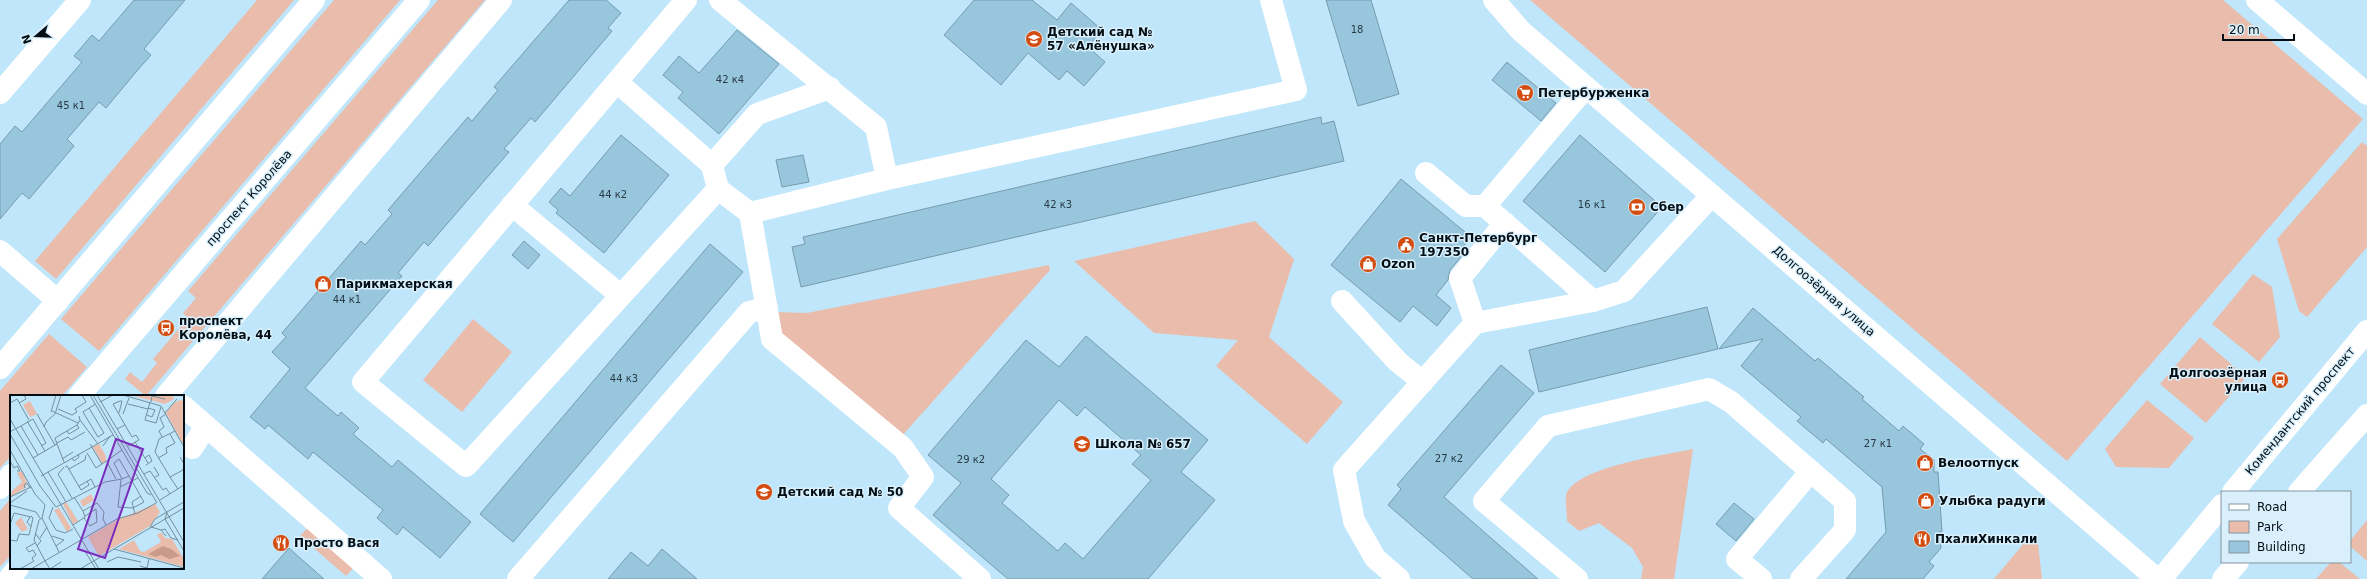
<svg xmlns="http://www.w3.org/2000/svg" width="2367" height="579" viewBox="0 0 2367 579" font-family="'DejaVu Sans',sans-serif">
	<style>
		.green { fill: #eabcac }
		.building { fill: #98c6dd; stroke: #769bad; fill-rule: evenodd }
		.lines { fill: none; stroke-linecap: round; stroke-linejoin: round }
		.minor { stroke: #fff; stroke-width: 22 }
		.major { stroke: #fff; stroke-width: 22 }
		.labels { text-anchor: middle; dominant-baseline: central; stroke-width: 3; stroke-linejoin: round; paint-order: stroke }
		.number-label { font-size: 10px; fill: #283b46 }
		.poi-label { font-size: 12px; font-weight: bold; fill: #020d14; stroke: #d9f0fc; text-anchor: start }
		.street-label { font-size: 12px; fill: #020d14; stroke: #d9f0fc }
		.inset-road { fill: none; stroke: #738f9e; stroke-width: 1 }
		.view { fill: #7b2cbf; fill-opacity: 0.15; stroke: #7b2cbf; stroke-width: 2 }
		.inset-edge { fill: none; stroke: #020d14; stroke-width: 2 }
	</style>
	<rect width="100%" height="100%" fill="#bfe6fa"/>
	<path class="green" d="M257,0h37l-238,279 -21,-18z
		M334,0h66l-301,351 -38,-32z
		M438,0h47l-339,396 -21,-17 5,-7 12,10 15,-19 -4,-4 35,-41 -5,-5 13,-15 -8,-7z
		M1530,0h693l140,119 -296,342z
		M2362,142l5,4v101l-60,70 -8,-6 -22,-72z
		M1255,221l39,38 -25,78 74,65 -36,42 -91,-78 22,-26 -84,-7 -80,-72z
		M1049,265l1,5 -149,167 -124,-107 -3,-18 33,1z
		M2253,274l19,13 8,50 -21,25 -47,-38z
		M473,319l39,33 -50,60 -39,-32z
		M49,334l38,33 -25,29h-51v60l-11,12v-77z
		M2200,337l46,40 -40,46 -46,-39z
		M2147,400l47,38 -25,30 -53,-1 -11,-18z
		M1693,449l-19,130h-33l2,-12 -11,-19 -33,-25 -20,8 -12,-10c0,-8 -2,-17 -1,-25 6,-29 100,-41 127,-47z
		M11,498v57l-11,12v-56z
		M2367,520v41l-17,-15v-5z
		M311,524l46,40 -11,12 -46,-40z
		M2030,536l8,7 4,36h-48z
		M2331,562h8l21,17h-44z"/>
	<path class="building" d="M134,0h51l-41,49 7,6 -15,17 -30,36 -7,-6 -32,37 7,7 -45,53 -7,-6 -22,26v-75l15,-18 7,6 60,-70 -8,-6 18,-21 7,6z
		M569,0h37l15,13 -13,15 4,3 -77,91 -4,-4 -27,31 5,3 -81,94 -4,-4 -26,31 4,3 -97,112 33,28 3,-4 18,16 -6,6 39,33 6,-7 73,62 -31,36 -37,-31 -6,8 -20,-17 6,-8 -70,-58 -5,7 -40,-34 -3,4 -15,-12 40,-48 -18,-17 14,-15 -4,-4 79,-92 4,4 27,-31 -4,-4 80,-93 4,4 26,-31 -4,-3z
		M974,0h58l25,20 14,-17 31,27 -14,17 17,15 -21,24 -17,-15 -8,9 -31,-27 -27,32 -57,-50z
		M1326,0h45l28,94 -41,12z
		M737,30l42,34 -60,70 -41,-36 5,-6 -20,-17 16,-19 20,17z
		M1507,62l49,41 -15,18 -49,-41z
		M1321,117l1,7 12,-3 10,40 -543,126 -9,-40 13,-3 -2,-7z
		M621,135l48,40 -65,78 -48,-40 2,-3 -9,-8 12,-14 9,8z
		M1580,135l82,72 -57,65 -82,-71z
		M803,155l6,27 -27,5 -6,-27z
		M1401,179l70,58 -14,17 4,3 -11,13 -2,10 -12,15 15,13 -14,18 -24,-20 -13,16 -69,-57z
		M524,241l16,14 -12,14 -16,-14z
		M710,244l33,28 -230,270 -33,-28z
		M1707,307l11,42 -179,43 -10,-42z
		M1753,308l62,53 3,-3 46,39 -2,2 37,32 4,-5 21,18 -4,5 14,11v12h4l4,60h-3l2,16 -12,14 5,4 -11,13h-77l40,-47 -4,-45 -56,-48 -3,4 -26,-22 4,-4 -60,-51 22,-27 -44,10z
		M1086,336l122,104 -27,32 34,28 -67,79h-140l-75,-64 28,-32 -33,-28 98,-115 33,27zM1059,400l18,16 8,-9 56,48 -9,9 19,16 -68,79 -18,-16 -7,8 -56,-48 7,-8 -18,-16z
		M1501,365l33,28 -90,104 94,82h-65l-85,-74 13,-16 -4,-4z
		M1734,503l20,16 -18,22 -20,-17z
		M289,548l11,10 24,21h-62z
		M662,549l35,30h-89l23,-27 17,14z"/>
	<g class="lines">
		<path class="minor" d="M720,0l156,127 11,52
			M1494,0l27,31 636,548
			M617,82l95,83 6,24 -252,277 -103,-84 323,-382
			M0,93l80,-93
			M712,165l45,-51 73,-26
			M1426,173l40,33h19l108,95
			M718,189l32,24 22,126 131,109 20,29 -24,31 81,71
			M512,205l108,90
			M1485,206l101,-119
			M750,213l137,-34 409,-89 -25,-90
			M0,251l58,50
			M1342,301l56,61 25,20
			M1475,323l-15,-45 45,-55
			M0,368l314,-368
			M79,396l340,-396
			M166,396l335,-396
			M183,406l198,173
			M192,448l14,-22
			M0,488l11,-13
			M9,579l9,-11
			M518,579l231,-267 18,-4
			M1399,579l-24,-21 -21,-37 -10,-51 131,-147 118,-22 31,-10 88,-96
			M1577,579l-93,-78 64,-75 161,-37 22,13 114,99v29l-44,49
			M1761,579l-24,-20 74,-88"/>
		<path class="major" d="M2257,0l110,94
			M2233,492l134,-161
			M2299,492l68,-77
			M2161,579l61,-74
			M2223,579l15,-17"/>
	</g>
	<defs>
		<g id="school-disc" transform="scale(0.9)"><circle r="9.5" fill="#d34d10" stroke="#d9f0fc"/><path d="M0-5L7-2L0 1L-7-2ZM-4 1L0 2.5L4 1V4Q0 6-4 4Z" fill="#fff"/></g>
		<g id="supermarket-disc" transform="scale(0.9)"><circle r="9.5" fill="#d34d10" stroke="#d9f0fc"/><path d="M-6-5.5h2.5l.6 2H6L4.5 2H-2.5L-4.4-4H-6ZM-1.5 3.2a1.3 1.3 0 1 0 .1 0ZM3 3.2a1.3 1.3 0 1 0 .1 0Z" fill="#fff"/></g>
		<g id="bank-disc" transform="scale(0.9)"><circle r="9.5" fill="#d34d10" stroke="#d9f0fc"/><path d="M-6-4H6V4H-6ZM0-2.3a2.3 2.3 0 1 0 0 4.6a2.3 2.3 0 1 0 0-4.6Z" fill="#fff"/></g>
		<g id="civic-disc" transform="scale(0.9)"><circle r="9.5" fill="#d34d10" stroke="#d9f0fc"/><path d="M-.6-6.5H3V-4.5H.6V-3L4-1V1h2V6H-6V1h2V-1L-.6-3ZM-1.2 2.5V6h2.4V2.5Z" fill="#fff"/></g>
		<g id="shop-disc" transform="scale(0.9)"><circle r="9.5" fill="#d34d10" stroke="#d9f0fc"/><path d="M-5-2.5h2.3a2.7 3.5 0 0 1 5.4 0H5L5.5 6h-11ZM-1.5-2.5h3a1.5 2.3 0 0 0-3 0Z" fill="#fff"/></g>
		<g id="bus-disc" transform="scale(0.9)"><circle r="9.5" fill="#d34d10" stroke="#d9f0fc"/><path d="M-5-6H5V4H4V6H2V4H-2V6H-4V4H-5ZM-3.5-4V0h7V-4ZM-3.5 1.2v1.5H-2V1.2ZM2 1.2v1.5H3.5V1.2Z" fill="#fff"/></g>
		<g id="restaurant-disc" transform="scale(0.9)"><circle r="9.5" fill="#d34d10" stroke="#d9f0fc"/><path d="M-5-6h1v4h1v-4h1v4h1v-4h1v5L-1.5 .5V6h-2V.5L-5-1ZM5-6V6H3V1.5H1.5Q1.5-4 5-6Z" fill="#fff"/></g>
	</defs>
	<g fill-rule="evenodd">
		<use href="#school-disc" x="1034" y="39"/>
		<use href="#supermarket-disc" x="1525" y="93"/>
		<use href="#bank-disc" x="1637" y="207"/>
		<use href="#civic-disc" x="1406" y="245"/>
		<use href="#shop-disc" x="1368" y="264"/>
		<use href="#shop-disc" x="323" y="284"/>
		<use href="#bus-disc" x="166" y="328"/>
		<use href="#bus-disc" x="2280" y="380"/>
		<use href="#school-disc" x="1082" y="444"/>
		<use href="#shop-disc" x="1925" y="463"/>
		<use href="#school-disc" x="764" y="492"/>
		<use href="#shop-disc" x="1926" y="501"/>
		<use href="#restaurant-disc" x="1922" y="539"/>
		<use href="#restaurant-disc" x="281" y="543"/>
	</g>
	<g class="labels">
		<g class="number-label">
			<text x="1357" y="29">18</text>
			<text x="730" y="79">42 к4</text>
			<text x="71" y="105">45 к1</text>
			<text x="613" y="194">44 к2</text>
			<text x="1058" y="204">42 к3</text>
			<text x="1592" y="204">16 к1</text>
			<text x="347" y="299">44 к1</text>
			<text x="624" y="378">44 к3</text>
			<text x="1878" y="443">27 к1</text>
			<text x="1449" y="458">27 к2</text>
			<text x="971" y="459">29 к2</text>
		</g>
		<g class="poi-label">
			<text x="1047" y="32">Детский сад №<tspan x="1047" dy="14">57 «Алёнушка»</tspan></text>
			<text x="1538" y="93">Петербурженка</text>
			<text x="1650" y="207">Сбер</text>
			<text x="1419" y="238">Санкт-Петербург<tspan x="1419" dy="14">197350</tspan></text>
			<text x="1381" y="264">Ozon</text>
			<text x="336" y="284">Парикмахерская</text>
			<text x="179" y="321">проспект<tspan x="179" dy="14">Королёва, 44</tspan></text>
			<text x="2267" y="373" text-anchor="end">Долгоозёрная<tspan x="2267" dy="14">улица</tspan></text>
			<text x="1095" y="444">Школа № 657</text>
			<text x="1938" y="463">Велоотпуск</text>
			<text x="777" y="492">Детский сад № 50</text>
			<text x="1939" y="501">Улыбка радуги</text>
			<text x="1935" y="539">ПхалиХинкали</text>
			<text x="294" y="543">Просто Вася</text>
		</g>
		<g class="street-label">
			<text transform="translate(249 198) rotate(-49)">проспект Королёва</text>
			<text transform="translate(1824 291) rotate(41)">Долгоозёрная улица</text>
			<text transform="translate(2300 411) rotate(-50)">Комендантский проспект</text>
		</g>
	</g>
	<g transform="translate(10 395)">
		<rect width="174" height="174" fill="#bfe6fa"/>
		<path d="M120,0h43l1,4 -9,5zM170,5l4,1v45l-18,-33 8,-10zM20,6l7,13 -7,3 -7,-12zM89,49l7,12v6l-4,1 -9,-16zM12,76l5,12 -2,5 -15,9v-5l2,2v-3l10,-9 -5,-9zM81,99l3,6 -11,7 -3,-6zM56,107l12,19 -5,3 -10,-20zM145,109l5,8 -10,14 -51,30 -11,-19 31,-18zM49,113l12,20 -4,4 -13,-22zM11,122l7,12 -6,3 -7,-9zM152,138l3,5 7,1 12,20v8l-65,-18 15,-9 6,11 4,1 17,-10 -4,-8z" fill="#eabcac"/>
		<path d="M153,151l8,3 9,7 -11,3 -8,-4 -5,2 -8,-3z" fill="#c89b8b"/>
		<path class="inset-road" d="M80,0l57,98 4,2M83,0l64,108M87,0l87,147M113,0l38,11 23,41M90,7l13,-7M140,7l-5,18 11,3 5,-16M141,7l1,-6 13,3M0,8l7,-4 12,21M9,8l7,-4 -2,-4M118,9l20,5M79,13l15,25 -6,4 -15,-25 11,-7h1M48,14l14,6 5,-3 -2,-3 11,-7 -4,-7M42,16l26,12M41,17l5,-17M109,18l3,-12h-2l-7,3 12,21M155,18l12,-14M27,19l18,31M113,19l6,-16M137,20l5,2 3,-7 -7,-2M0,24l89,150M70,25l18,24M17,26l18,30M11,31l12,-7 13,24 -5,3M34,32l2,-5 9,-8 6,-19M107,34l8,-4 7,12 4,-2 3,5 -11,6M57,36l2,3 10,-6 -2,-3M152,42l-3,-6 5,-4 -4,-9 6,-4M125,47l13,21M47,48l11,-6 3,3 14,-8M47,49l7,18M80,49l12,20 20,-14M93,51l7,-10M0,55l25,44 10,11M77,58l9,15 6,-4M28,60l19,-11 -2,-6 22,-13 3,-5 -1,-4M23,63l5,-3 -17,-29 -10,5 -1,3 30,52 16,21 10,-5 -18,-30M62,63l2,3 5,-4 -1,-3M135,63l4,-3 3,6 -6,4M148,63l9,-5 -1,-5 9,-5 -5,-9M52,64l11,-7M0,66l4,7 3,-2 3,5h-3M97,67l9,17M54,72l-6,7 14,24M55,72l2,-1 14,24 8,-5 -2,-4M144,72l5,8 -4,2M59,74l16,-9 1,-5M134,79l6,-3 13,19 3,-2 4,6M31,81l72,-41M119,81l-7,3 -8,-16 5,-4 13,22 6,-3M160,82l-15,-25 4,-13 16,-8M69,91l12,-7 4,8M110,92l12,-6 12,21 -11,6 -15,-1 3,-27M15,93l-1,-3 3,-2 3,5M168,94l-8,-12 13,-7 1,-6 -4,-7M0,102l21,-10M64,102l9,14M150,105l24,-15M56,107l39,-20 17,-3M0,108l17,-12M0,110l26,7 4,6M35,110l-3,13 17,34M43,112l-4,11 7,12 9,3 8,-4M157,117l-2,7 19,32M125,119l-3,-12 9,-6M20,122l-3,5 4,5M32,123l-3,2 -5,20 11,21M74,123l6,8 7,-4 -1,-13 -11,7M1,127l3,-9 17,4M63,130l12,-8 -2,-6 14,-8 7,9 -1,7 3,6M140,132l5,-8 29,-17M141,132l10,3 5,6M151,135l4,-1 6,9 7,2M25,138l6,8 -4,5M42,141l12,4 -8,6M30,143l7,-11M0,145l7,1 2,-7 10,1 4,-17 -2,-2M104,154l70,19M76,158l10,16M24,166l-2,-3 4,-3 -3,-5 -4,2 -3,-4 9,-5M35,166l5,8 11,-7M97,167l11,-5 23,5M130,171l7,2 2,-9M10,174l14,-8M21,174l86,-50 21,-6 18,-10M70,174l104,-61"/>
		<path class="view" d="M106,44l27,10 -38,109 -27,-9z"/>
		<rect width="174" height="174" class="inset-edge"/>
	</g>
	<rect x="2221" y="491" width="130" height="72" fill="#d9f0fc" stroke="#83959f"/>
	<rect x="2229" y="504" width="20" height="6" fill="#ffffff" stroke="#83959f"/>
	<text x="2257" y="511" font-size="12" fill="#020d14">Road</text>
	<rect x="2229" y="521" width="20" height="12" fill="#eabcac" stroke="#83959f"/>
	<text x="2257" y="531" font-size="12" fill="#020d14">Park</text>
	<rect x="2229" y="541" width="20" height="12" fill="#98c6dd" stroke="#83959f"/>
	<text x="2257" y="551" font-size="12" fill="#020d14">Building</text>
	<g transform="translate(36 36) rotate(251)" stroke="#d9f0fc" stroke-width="3" paint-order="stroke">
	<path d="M0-3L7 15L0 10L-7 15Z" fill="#020d14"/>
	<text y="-6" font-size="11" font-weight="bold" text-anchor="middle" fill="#020d14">N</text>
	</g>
	<path d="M2223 34v6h71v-6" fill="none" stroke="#020d14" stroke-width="2"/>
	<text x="2229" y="34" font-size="12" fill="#020d14" stroke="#d9f0fc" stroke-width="3" paint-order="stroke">20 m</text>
</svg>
